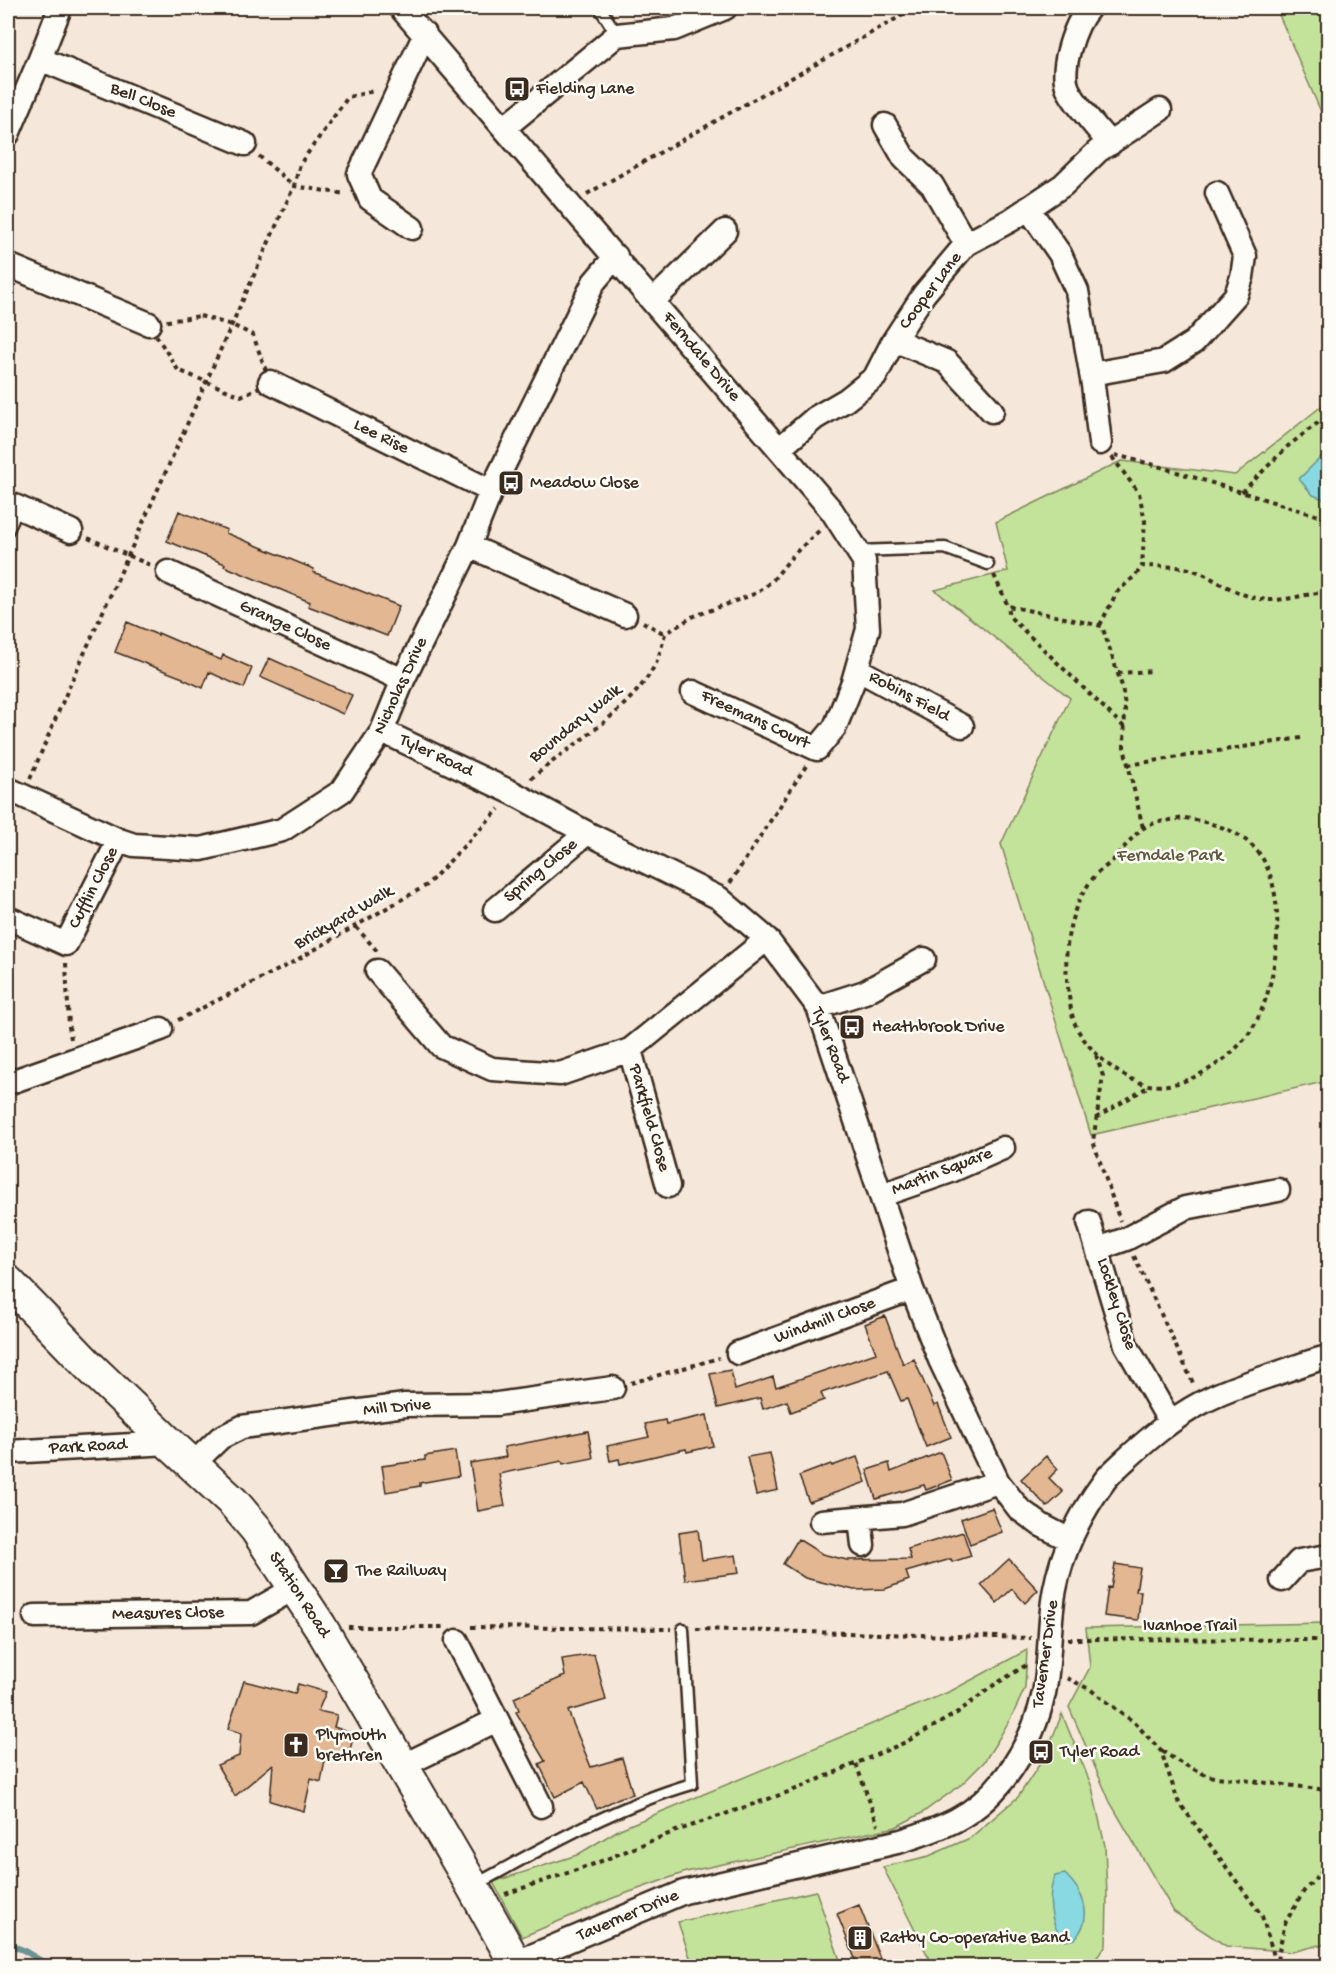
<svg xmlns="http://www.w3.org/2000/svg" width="1336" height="1974" viewBox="0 0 1336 1974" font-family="'Gochi Hand',sans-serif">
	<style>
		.green { fill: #c3e29a; stroke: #7f865c; stroke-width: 1.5 }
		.water { fill: #88d9e2; stroke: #699394; stroke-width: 1.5 }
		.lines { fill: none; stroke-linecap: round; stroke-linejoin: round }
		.stream { stroke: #699394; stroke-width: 6 }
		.building { fill: #e2b792; stroke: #3b2a1e; stroke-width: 1.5 }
		.lane-casing { stroke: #3b2a1e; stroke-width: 15 }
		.street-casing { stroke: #3b2a1e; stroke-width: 27 }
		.secondary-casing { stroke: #3b2a1e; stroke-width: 36 }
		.path { stroke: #3b2a1e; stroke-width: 4; stroke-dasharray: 4.5 4.5; stroke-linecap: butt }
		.lane { stroke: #fdfcf7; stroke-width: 10 }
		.street { stroke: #fdfcf7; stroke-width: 22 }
		.secondary { stroke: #fdfcf7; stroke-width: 32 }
		.labels { text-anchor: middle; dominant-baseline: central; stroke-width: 5; stroke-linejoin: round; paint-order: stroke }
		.poi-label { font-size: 18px; fill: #3b2a1e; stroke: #fdfcf7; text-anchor: start }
		.street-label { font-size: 18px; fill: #3b2a1e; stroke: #fdfcf7 }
		.park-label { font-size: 18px; fill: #5d583d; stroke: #fdfcf7 }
	</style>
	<rect width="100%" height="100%" fill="#f5e7d9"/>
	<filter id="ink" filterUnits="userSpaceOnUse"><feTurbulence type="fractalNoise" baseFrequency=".0167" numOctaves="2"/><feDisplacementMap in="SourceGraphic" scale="12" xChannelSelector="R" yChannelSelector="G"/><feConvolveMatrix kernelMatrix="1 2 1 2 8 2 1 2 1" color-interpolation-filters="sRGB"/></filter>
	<g filter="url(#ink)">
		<path class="green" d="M1276,8h52v120z
			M1328,401v602l-3,1 3,28v49l-237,54 -90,-291 69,-146 -135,-108 73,-19 -12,-49 121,-59 5,-2 113,14z
			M1328,1623v320l-36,9 -66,-6 -52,-34 -64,-110 -41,-95 21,-40 -4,-39z
			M1027,1650l-2,38 -11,24 -16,28 -14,22 -22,22 -40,29 -26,14 -210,45 -73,26 -91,39 -29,-55 84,-27 43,-26 331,-138z
			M1062,1714l30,73 13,59 2,50 -1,50 -16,20h-157l-50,-99 46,-11 41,-18 48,-41 27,-41z
			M816,1891l26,75h-149l-15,-44z"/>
		<path class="water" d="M1328,450v51l-15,-6 -14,-16z
			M1065,1874c19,18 29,43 10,65l-10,2c-16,-15 -18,-46 -10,-65z"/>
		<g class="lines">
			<path class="stream" d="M8,1944l15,6 27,16
				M1305,1966l23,-3"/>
		</g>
		<path class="building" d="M179,511l48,19 -1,3 88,36 -1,3 86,34 -12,30 -79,-30 2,-4 -86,-36 1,-2 -58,-23z
			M127,622l31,13v-2l63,27 2,-5 29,13 -8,20 -35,-16 -6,16 -20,-9v-1l-68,-26z
			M269,658l83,37 -9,19 -83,-37z
			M885,1316l18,48 11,-5 20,47 4,-2 13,33 -25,10 -19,-48 -6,2 -13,-30 -67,22 3,7 -33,12 -4,-11 -24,8 -3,-11 -42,10 -8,-34 21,-4 4,20 38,-13 3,10 100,-34 -11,-29z
			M707,1415l6,31 -26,6 -1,-3 -66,15 -1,-5 -9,2 -3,-15 42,-9 -4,-13 20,-4 1,4z
			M588,1431l5,27 -30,6 -1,-3 -63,13 6,32 -27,5 -8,-48 36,-6 -2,-10z
			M455,1451l4,25 -39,7v3l-34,6 -4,-26 43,-6v-4z
			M941,1452l11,28 -26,10 -2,-5 -48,14 -9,-29 22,-7 2,9z
			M770,1453l8,37 -22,5 -9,-38z
			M1046,1456l12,13 -9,9 14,14 -16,15 -26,-28z
			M857,1457l9,25 -57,20 -10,-26 32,-12 1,2z
			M992,1508l10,24 -32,12 -9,-25z
			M698,1530l4,30 34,-5 3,18 -54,7 -6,-47z
			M963,1532l8,24 -19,6 -1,-3 -45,13 3,8 -24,9 -31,1 -49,-12 -22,-14 15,-25 24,15 25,6 64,-1 -3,-10z
			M1009,1559l29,31 -13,13 -13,-14 -15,14 -16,-18z
			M1115,1564l25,4 -4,23h5l-3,29 -34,-4 4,-29 3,1z
			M594,1654l12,46 -38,11 23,56 31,-9 11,36 -14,4 -22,11 -13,-27 -29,15 -16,-33 6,-3 -29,-49 3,-2 -5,-12 51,-22 -3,-17z
			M244,1681l51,13 3,-10 28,8 -8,19 19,4 -3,12 20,7 -7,28 -22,-2 -4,22 -10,-3 -7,32 -34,-10 3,-37 -38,32 -18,-31 22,-9 2,-23 -13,-4z
			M859,1905l23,58 -10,3h-14l-21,-52z"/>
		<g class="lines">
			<g class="lane-casing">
				<path id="lane" d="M600,8l17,27
					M8,530l10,-22
					M857,551l88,-3 43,16
					M475,1885c69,-38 141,-79 217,-101l-9,-155"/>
			</g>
			<g class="street-casing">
				<path id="street" d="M401,8l431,503 32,50 4,68 -15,53 -18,45 -18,22 -124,-57
					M1089,8c-14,16 -31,63 -20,83 10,18 28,37 41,53
					M40,59l205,85
					M885,125l19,33 28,27 34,59
					M504,128l113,-93 57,-6 51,-21
					M8,134l32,-75 20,-51
					M1028,208l32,46 17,37 16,94 7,58
					M412,228l-42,-29 -11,-25 66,-140
					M8,265l141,59
					M653,301l72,-70
					M894,340l53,22 45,49
					M1091,374l73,-13 30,-19 42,-47 6,-18 3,-21 -28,-63
					M270,382l221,109
					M779,449l36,-31 31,-18 29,-23 19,-37 30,-46 42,-50 45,-24 52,-35 35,-34 62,-41
					M8,503l63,28
					M469,546l156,69
					M168,572l235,108
					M857,669l105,57
					M382,731l131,62 74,40 132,65 48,41 51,68 94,282 28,71 58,122 21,27 22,16 29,15
					M8,789l111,51 15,5 67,4 81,-19 60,-39 40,-60 21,-51 66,-134 22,-55 103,-209 22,-26
					M495,910l92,-77
					M8,918l58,26 53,-104
					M377,971l64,75 51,23 68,5 70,-24 137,-111
					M818,1007l47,-15 59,-33
					M630,1050l38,136
					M8,1083l153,-54
					M882,1195l69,-24 52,-23
					M1089,1222l37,123 44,77
					M1098,1249l28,-10 59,-31 93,-18
					M738,1353l174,-64
					M8,1452l161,-9
					M193,1464l27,-26 22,-11 163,-22 92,-1 116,-16
					M860,1518l3,27
					M821,1521l81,-7 96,-32
					M1282,1580l17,-19 29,-5
					M35,1616l216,-3 44,-25
					M457,1641l84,165
					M402,1766l95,-46
					M515,1963l169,-71 217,-51c19,-6 38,-12 55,-21 46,-24 77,-77 88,-127 7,-34 4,-70 11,-104 7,-37 25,-75 48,-106 5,-8 12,-13 19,-20 24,-22 49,-44 79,-60 22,-12 47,-20 71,-28 19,-6 37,-14 56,-18"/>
			</g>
			<g class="secondary-casing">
				<path id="secondary" d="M8,1282l81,84 80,77 64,59 23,27 64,97 153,261 44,79"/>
			</g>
			<path class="path" d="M259,156l35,30 51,8
				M587,194l328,-186
				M200,316l32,9 21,10 17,47 -29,14 -63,-26 -29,-46z
				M1115,455l36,9 177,55
				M1112,457l27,36 6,28 -3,45
				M1242,492l46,-46 40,-31
				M88,538l62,27
				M994,575l14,31
				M643,622l22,12
				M1100,625l17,-33 19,-17 6,-9c16,1 36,-1 51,4 24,9 40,24 67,29 24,4 45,-6 68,-7
				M1118,673l34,-2
				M1124,727l-114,-110 -2,-11 94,20 20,60 3,21 -1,40 19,81
				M1128,765l173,-27
				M30,779l36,-85 228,-508 6,-22 48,-67 26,-6
				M531,779c40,-35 98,-66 124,-114 5,-9 7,-21 10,-31l27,-17 65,-24 16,-13 21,-26 27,-25
				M1185,818c27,5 54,11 73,34 33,41 20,145 -11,184 -20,26 -64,55 -98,49 -28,-6 -55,-29 -70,-53 -8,-13 -9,-29 -11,-44 -5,-39 0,-79 26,-111 5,-7 14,-11 20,-18 9,-10 18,-22 28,-30 11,-8 30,-9 43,-11z
				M730,883l76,-117
				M356,927l21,24
				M66,963l3,64 2,12
				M178,1020l108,-54 141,-81 72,-76
				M1096,1055l7,21 -10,65 27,80
				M1096,1118l55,-33
				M1134,1256l60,129
				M631,1383l88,-25
				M348,1627h95
				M471,1627l200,2
				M696,1629l335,9
				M1068,1639l260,1
				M1067,1678l24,12 44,33 26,28 17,50 84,115 15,50
				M1162,1751l17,11 29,14 120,14
				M856,1764l22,61
				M505,1894l89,-30 82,-33 118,-41 112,-48 51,-29 37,-28 34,-21
				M1277,1960l8,-37 19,-32 24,-27"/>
			<use href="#lane" class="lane"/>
			<use href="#street" class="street"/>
			<use href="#secondary" class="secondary"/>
		</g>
	</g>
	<defs>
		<g id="bus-square" transform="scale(1.35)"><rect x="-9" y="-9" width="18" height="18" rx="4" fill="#3b2a1e" stroke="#fdfcf7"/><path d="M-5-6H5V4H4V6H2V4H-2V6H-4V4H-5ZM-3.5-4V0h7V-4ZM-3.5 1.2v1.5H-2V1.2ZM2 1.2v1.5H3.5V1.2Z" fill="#fff"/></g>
		<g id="bar-square" transform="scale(1.35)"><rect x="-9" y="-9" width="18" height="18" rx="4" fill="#3b2a1e" stroke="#fdfcf7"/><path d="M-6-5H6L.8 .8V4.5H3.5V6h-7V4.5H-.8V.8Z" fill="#fff"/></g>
		<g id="church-square" transform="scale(1.35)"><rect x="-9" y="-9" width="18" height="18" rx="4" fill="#3b2a1e" stroke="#fdfcf7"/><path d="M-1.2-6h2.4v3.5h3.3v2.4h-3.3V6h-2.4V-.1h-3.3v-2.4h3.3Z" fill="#fff"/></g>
		<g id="building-square" transform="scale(1.35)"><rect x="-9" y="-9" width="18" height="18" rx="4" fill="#3b2a1e" stroke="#fdfcf7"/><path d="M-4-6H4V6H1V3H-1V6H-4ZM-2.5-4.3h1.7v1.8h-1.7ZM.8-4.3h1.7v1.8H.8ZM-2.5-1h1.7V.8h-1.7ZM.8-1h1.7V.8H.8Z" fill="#fff"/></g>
	</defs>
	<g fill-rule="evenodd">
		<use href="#bus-square" x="517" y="89"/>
		<use href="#bus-square" x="511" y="483"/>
		<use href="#bus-square" x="852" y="1027"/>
		<use href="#bar-square" x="336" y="1571"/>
		<use href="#church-square" x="296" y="1745"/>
		<use href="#bus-square" x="1041" y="1752"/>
		<use href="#building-square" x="860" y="1938"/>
	</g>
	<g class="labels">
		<g class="poi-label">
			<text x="536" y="89">Fielding Lane</text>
			<text x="530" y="483">Meadow Close</text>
			<text x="872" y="1027">Heathbrook Drive</text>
			<text x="356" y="1571">The Railway</text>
			<text x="316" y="1735">Plymouth<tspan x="316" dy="21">brethren</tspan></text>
			<text x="1060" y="1752">Tyler Road</text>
			<text x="880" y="1938">Ratby Co-operative Band</text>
		</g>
		<g class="street-label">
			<text transform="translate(143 101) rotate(22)">Bell Close</text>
			<text transform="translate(931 291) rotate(-53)">Cooper Lane</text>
			<text transform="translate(701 357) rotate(50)">Ferndale Drive</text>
			<text transform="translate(381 437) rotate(26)">Lee Rise</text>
			<text transform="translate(285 626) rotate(25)">Grange Close</text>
			<text transform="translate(401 686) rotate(-65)">Nicholas Drive</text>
			<text transform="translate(909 697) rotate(28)">Robins Field</text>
			<text transform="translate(755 720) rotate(25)">Freemans Court</text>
			<text transform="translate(576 724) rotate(-39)">Boundary Walk</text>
			<text transform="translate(436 756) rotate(25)">Tyler Road</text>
			<text transform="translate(541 871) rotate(-40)">Spring Close</text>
			<text transform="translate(94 888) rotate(-63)">Cufflin Close</text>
			<text transform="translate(344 918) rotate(-30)">Brickyard Walk</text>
			<text transform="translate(830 1045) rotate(69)">Tyler Road</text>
			<text transform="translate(649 1118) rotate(74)">Parkfield Close</text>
			<text transform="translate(942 1172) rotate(-21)">Martin Square</text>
			<text transform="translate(1116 1304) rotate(72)">Lockley Close</text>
			<text transform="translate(825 1321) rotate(-20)">Windmill Close</text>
			<text transform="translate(397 1408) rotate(-5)">Mill Drive</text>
			<text transform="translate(88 1447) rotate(-3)">Park Road</text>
			<text transform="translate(299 1595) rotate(57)">Station Road</text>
			<text transform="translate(168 1614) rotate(-1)">Measures Close</text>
			<text x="1190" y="1626">Ivanhoe Trail</text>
			<text transform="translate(1046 1654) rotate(-82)">Taverner Drive</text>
			<text transform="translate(628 1916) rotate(-23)">Taverner Drive</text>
		</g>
		<g class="park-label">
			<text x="1170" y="856">Ferndale Park</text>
		</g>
	</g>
	<rect width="1336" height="1974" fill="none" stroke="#fdfcf7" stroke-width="30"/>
	<rect x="15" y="15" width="1306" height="1944" fill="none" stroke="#3b2a1e" stroke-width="2" filter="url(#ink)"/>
</svg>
